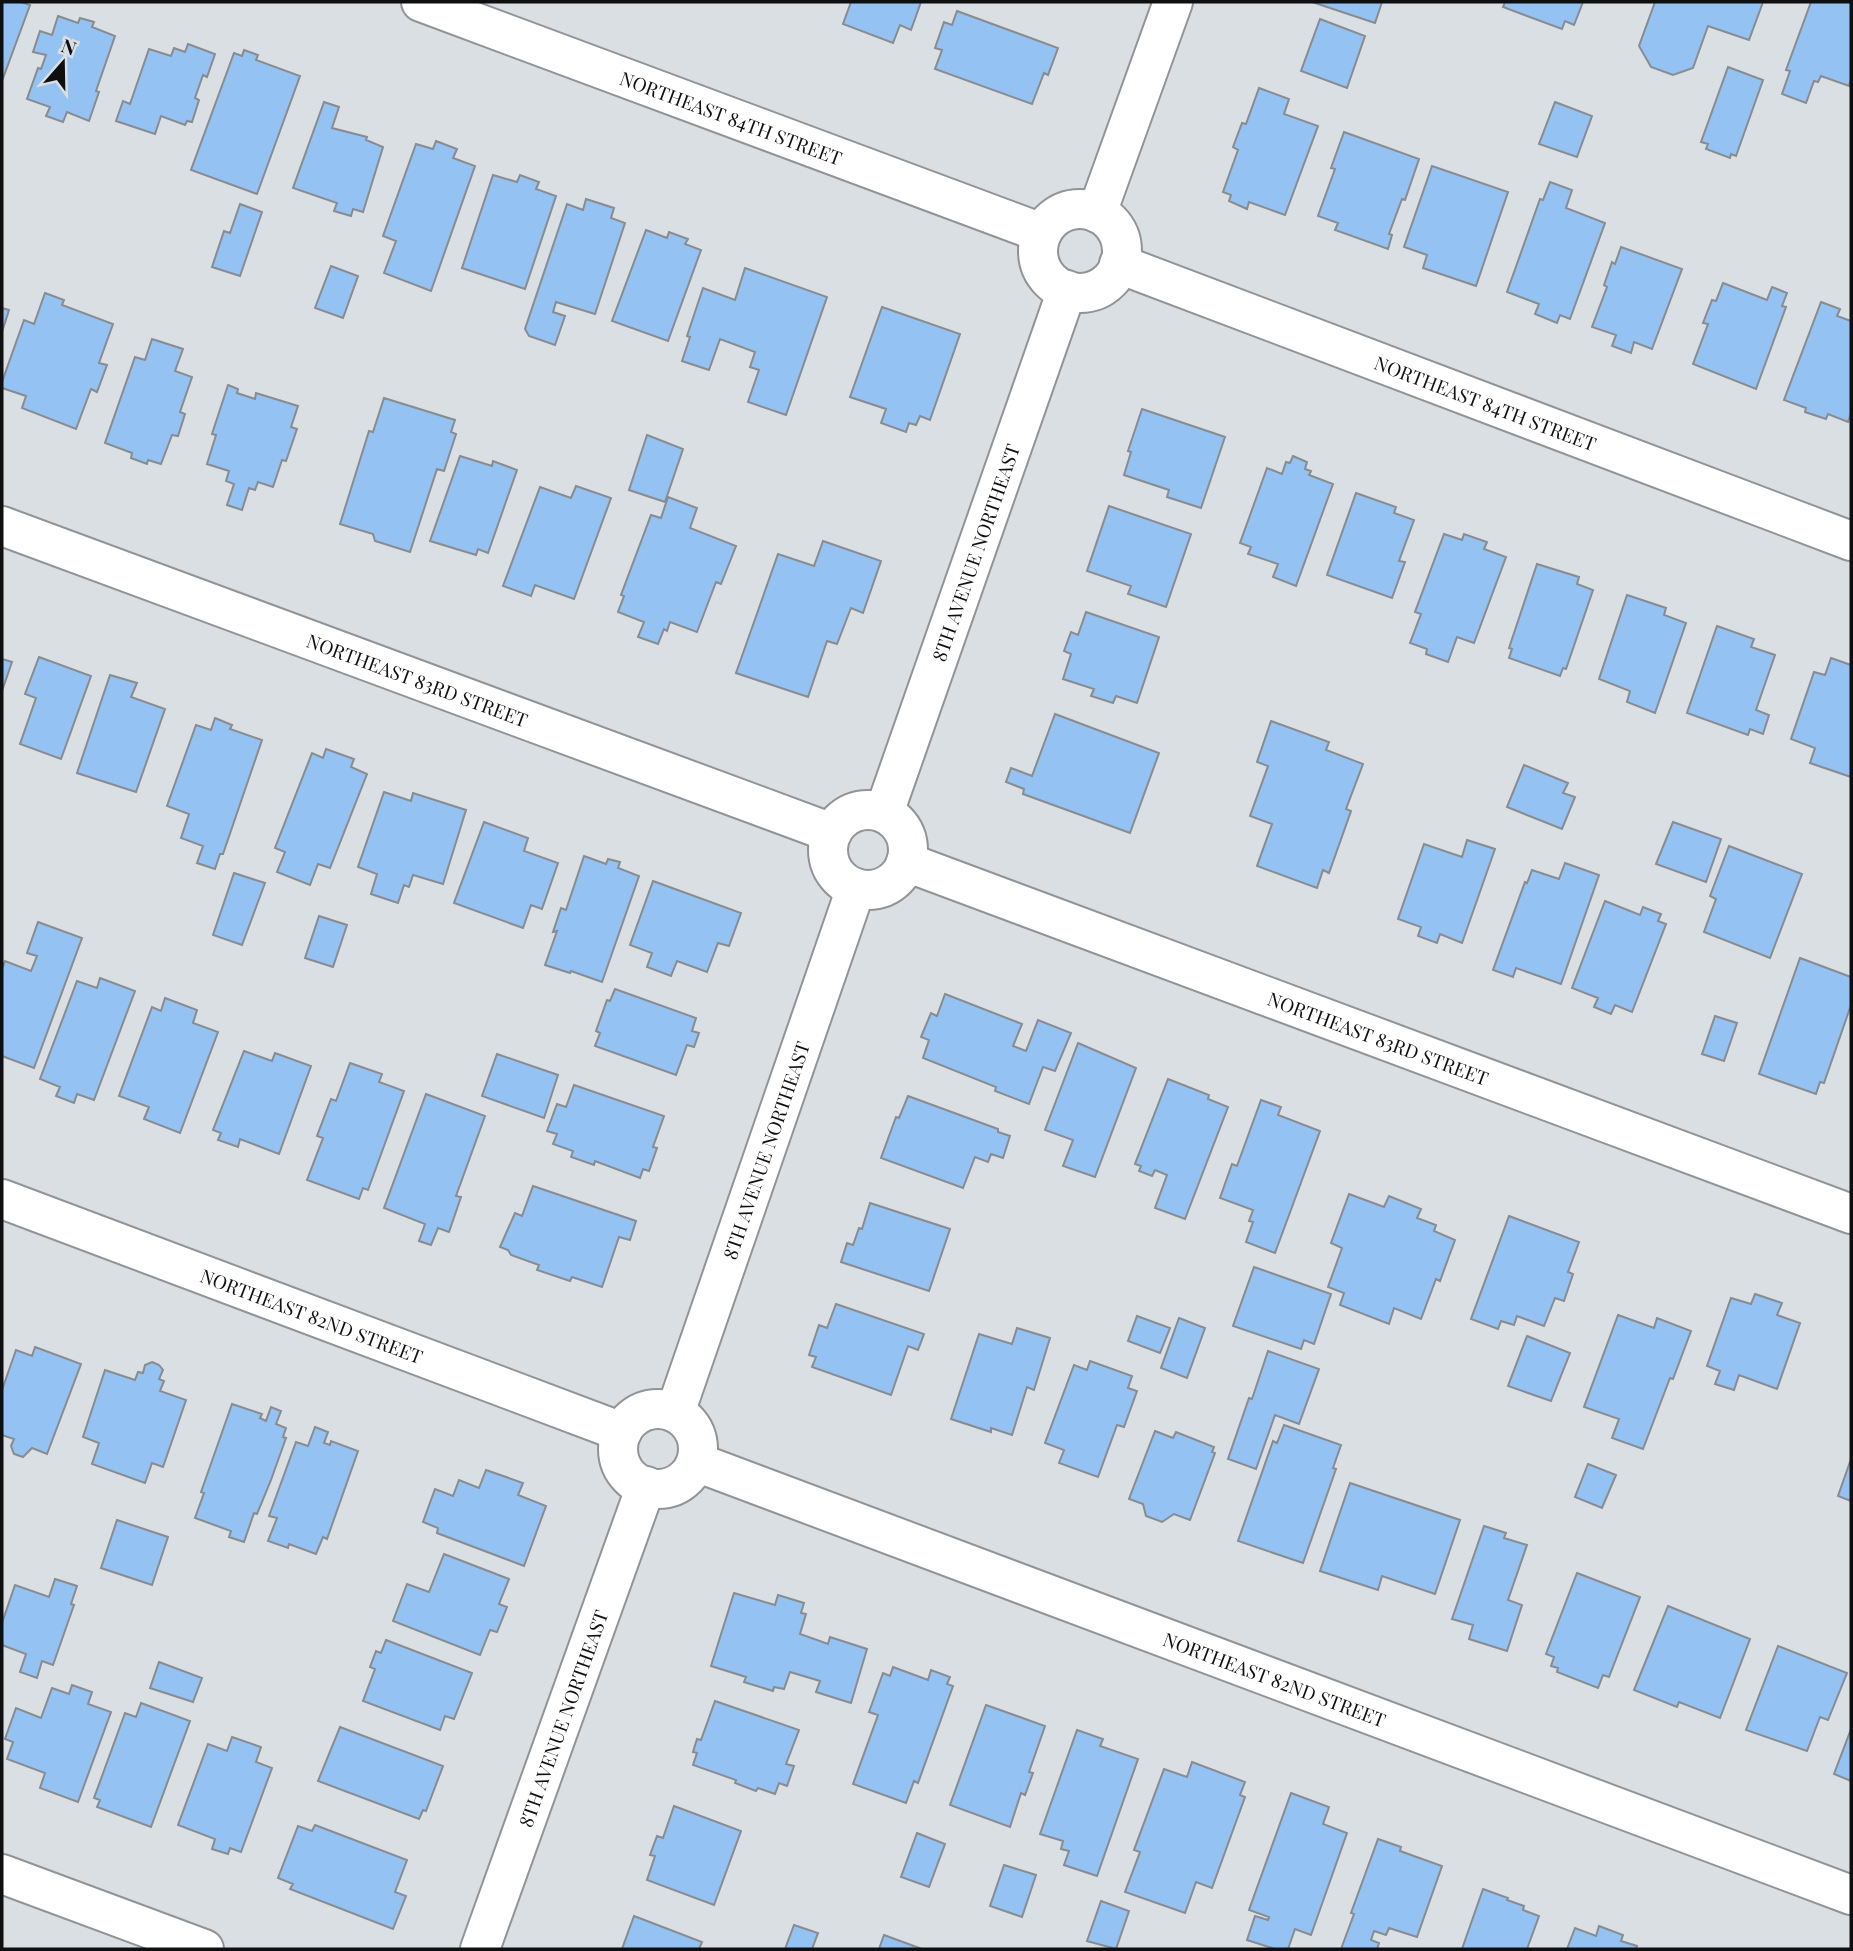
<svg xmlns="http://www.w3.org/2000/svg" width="1853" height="1951" viewBox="0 0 1853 1951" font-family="'Playfair Display',serif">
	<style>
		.building { fill: #93c2f3; stroke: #888c90; stroke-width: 2 }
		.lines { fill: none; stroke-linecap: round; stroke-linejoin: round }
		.minor-casing { stroke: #909498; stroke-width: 42 }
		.minor { stroke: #fff; stroke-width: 38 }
		.labels { text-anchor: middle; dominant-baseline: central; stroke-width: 5; stroke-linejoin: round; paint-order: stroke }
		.street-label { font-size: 19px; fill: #0e0f11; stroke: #dadfe3 }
	</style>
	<rect width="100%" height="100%" fill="#dadfe3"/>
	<path class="building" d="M2,2h19l9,3 -28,76z
		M851,2h70l-10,28 -11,-5 -7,18 -50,-19z
		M1312,2h70l-7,21z
		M1505,2h78l-9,23 -9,-4 -3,8 -59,-22z
		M1655,2h108l-14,38 -41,-14 -15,42 -20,7 -22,-8 -12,-21z
		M1811,2h40v76l-2,8 -28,-10 -3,6 -4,-1 -8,22 -24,-9 8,-23 -4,-1z
		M957,11l101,37 -10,27 -4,-2 -12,31 -97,-35 7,-19 -7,-2 9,-26 8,3z
		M58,16l20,7 2,-5 14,4 -2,5 23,9 -19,55 3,1 -10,29 -22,-9 -4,10 -17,-6 4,-9 -23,-8 11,-31 3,1 5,-14 -13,-3 7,-21 12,4z
		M1320,19l45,17 -18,52 -46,-17z
		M188,44l27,10 -8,23 -4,-2 -8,23 4,2 -7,22 -5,-1 -2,4 -24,-9 -6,18 -39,-13 7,-20 7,3 19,-55 22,7 3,-8 11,4z
		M244,50l14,5 -2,5 44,16 -43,118 -66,-24 43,-117 8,3z
		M1728,67l35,13 -27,76 -5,-2 -1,4 -24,-9 2,-5 -7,-2z
		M1259,88l30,11 -5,15 34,12 -33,89 -36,-13 -2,7 -18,-8 2,-6 -8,-3 15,-42 -5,-3 9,-24 4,1z
		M324,102l15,5 -7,21 35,9 -1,3 17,7 -20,65 -10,-3 -2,7 -17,-5 3,-8 -44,-15z
		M1555,102l37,14 -15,41 -38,-13z
		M1344,132l75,27 -14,41 -3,-1 -13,35 3,1 -4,14 -53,-19 3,-7 -20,-7 17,-47 -4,-1z
		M436,141l21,8 -4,9 22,8 -44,125 -47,-18 12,-32 -13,-5 33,-92 17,5z
		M1432,166l76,26 -32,94 -53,-18 4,-13 -23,-8z
		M493,175l24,7 3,-7 19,7 -3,7 20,7 -31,93 -63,-21z
		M1550,182l22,8 -6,18 39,15 -35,96 -10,-4 -3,8 -22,-9 4,-10 -32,-12 33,-93 3,1z
		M586,199l28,9 -3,10 14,5 -30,91 -39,-12 -3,10 12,4 -10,29 -26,-9 -4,-7 42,-125 16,6z
		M240,204l22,8 -22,64 -28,-9 12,-36 6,2z
		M646,230l21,8 2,-6 19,7 -3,5 16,6 -33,91 -56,-20z
		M1621,247l61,22 -30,80 -18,-7 -3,11 -19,-7 4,-11 -24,-8 15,-40 -3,-2 8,-23 3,2z
		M331,266l27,10 -15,42 -28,-10z
		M745,268l82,29 -41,118 -38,-13 11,-32 -9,-3 5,-15 -35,-13 -11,31 -27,-9 8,-24 -3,-1 16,-48 32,12z
		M1723,283l44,17 5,-13 15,6 -5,13 4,1 -30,82 -63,-25 15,-40 -5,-1 9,-23 4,1z
		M45,293l19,7 -2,5 51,19 -14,39 8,2 -10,27 -6,-3 -15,40 -54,-21 4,-12 -24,-8v-6l22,-62 10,4z
		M1821,302l19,7 -3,7 14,5v92l-3,9 -20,-8 -2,5 -21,-7 1,-4 -22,-8z
		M882,307l78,27 -30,86 -10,-4 -4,9 -7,-2 -3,9 -25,-9 5,-14 -36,-12z
		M2,308l7,2 -7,22z
		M152,339l31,10 -8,22 17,6 -12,35 5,2 -7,22 -6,-1 -11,29 -13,-4 -1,4 -16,-6 1,-5 -27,-10 30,-86 10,3z
		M228,385l10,4 -1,4 18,6 1,-6 42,13 -7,21 6,2 -11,32 -4,-1 -9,27 -15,-5 -3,8 -6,-2 -7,22 -15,-5 7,-21 -8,-3 3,-10 -22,-7 9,-29 -4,-1z
		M384,398l71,22 -4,12 5,2 -12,37 -7,-2 -27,83 -35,-11 -2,-7 -33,-10 29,-93 4,1z
		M1142,409l83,28 -24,71 -34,-11 2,-7 -45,-15 7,-23 -3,-1z
		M647,435l36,14 -18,53 -36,-12z
		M460,456l32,10 1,-5 24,9 -29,83 -10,-4 -2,6 -46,-14z
		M1293,456l14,6 -2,7 6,2 -2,4 24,9 -37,102 -23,-9 5,-13 -30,-10 3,-7 -11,-4 27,-75 15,6 4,-12 4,1z
		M576,486l35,12 -37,101 -39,-14 -4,11 -28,-10 37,-99 31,11z
		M1356,493l40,14 -2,6 20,7 -15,41 6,1 -13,36 -65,-23z
		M668,497l29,11 -7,20 46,18 -15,38 -5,-2 -19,50 -27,-10 -3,9 -3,-2 -6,15 -20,-7 6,-15 -26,-10 6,-16 -3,-1 30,-80 10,3z
		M1109,506l82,28 -25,73 -38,-13 3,-8 -44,-15z
		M1444,534l18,6 2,-6 23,8 -3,7 22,8 -32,86 -17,-6 -9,25 -22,-8 1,-5 -17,-6 11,-29 -6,-2z
		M823,541l58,20 -18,52 -12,-5 -14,36 -10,-3 -19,56 -72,-24 42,-119 36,12z
		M1537,564l42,13 -2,7 16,6 -27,79 -3,-1 -3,8 -51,-18 3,-9 -3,-1z
		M1627,595l39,13 -2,7 22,8 -31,90 -28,-11 3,-11 -31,-12z
		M1086,612l73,25 -22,66 -21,-7 -3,7 -22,-7 3,-7 -31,-10 8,-25 -7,-3 7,-19 7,3z
		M1717,626l37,13 -3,8 24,8 -19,55 13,5 -6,19 -13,-5 -2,6 -61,-22z
		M39,657l52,19 -30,83 -41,-15 16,-46 -11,-4z
		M1831,658l20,7v112l-41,-14 5,-15 -24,-9 23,-67 11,3z
		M2,659l10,3 -10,29z
		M110,675l27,8 -6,14 34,12 -29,83 -59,-19z
		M1055,714l104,39 -29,80 -107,-39 1,-5 -18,-7 5,-14 21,8z
		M215,718l17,7 -2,4 32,11 -39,114h-3l-5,15 -18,-6 6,-17 -22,-8 8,-24 -22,-8 29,-81 15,5z
		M1271,721l58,21 -3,8 37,14 -17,45 5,2 -22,62 -6,-3 -6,18 -60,-22 15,-42 -22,-8 18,-50 -11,-4z
		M326,749l28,10 -3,8 16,7 -37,94 -12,-4 -8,21 -33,-13 8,-20 -10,-4 37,-95 11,5z
		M1524,765l44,18 -5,10 12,4 -13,32 -55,-22z
		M384,792l27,9 2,-8 53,17 -23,74 -30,-9 -4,12 -5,-2 -6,18 -27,-9 6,-20 -19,-7z
		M484,822l44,16 -4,13 34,12 -16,46 -11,-4 -8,23 -69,-25z
		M1673,822l48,17 -15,43 -50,-18z
		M1467,840l28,9 -33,94 -22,-9 -3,9 -19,-7 3,-9 -23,-8 26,-75 38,13z
		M1729,846l73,28 -32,84 -66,-26 12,-33 -6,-3z
		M584,856l22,8 2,-5 12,3 -2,6 21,8 -37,106 -31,-11 -1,2 -25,-8 12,-34 -4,1 8,-24 5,2z
		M1565,863l34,12 -38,109 -45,-16 -3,9 -20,-7 32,-88 2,1 5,-13 27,9z
		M234,873l31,10 -23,62 -29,-10z
		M653,881l88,32 -12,33 -11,-3 -11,29 -30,-11 -6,15 -24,-9 5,-14 -22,-8z
		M1605,901l35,14 3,-8 18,7 -3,7 8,3 -34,88 -17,-7 -4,9 -17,-7 4,-9 -26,-10z
		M319,916l28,9 -14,42 -28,-9z
		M38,922l44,16 -48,130 -32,-12v-87l3,-8 26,10 6,-15 -10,-3z
		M1800,958l51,19v28l-27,78 -4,-1 -4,12 -57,-20z
		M100,978l35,13 -41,109 -17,-6 -3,9 -18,-7 4,-9 -20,-8 37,-98 20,7z
		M615,989l81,29 -4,13 7,2 -5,14 -7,-2 -11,30 -81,-29 5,-13 -4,-2 11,-31 3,1z
		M945,994l77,30 -9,22 13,5 12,-31 33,13 -16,38 -12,-4 -14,37 -34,-13 1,-4 -73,-29 6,-18 -8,-3 10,-24 6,3z
		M165,998l32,12 -4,13 25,9 -38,101 -36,-14 5,-12 -30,-11 33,-89 9,4z
		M1715,1016l22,7 -13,38 -22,-7z
		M1078,1043l58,25 -41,109 -32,-11 10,-26 -28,-10z
		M244,1051l28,10 3,-8 36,13 -32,88 -39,-15 -2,8 -20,-7 3,-7 -8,-3z
		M497,1054l61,21 -14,43 -62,-22z
		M350,1063l32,11 -3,8 25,9 -36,99 -5,-2 -4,11 -52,-19 16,-42 -6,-2 14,-37 5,2z
		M1168,1079l41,16 -1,4 20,8 -43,112 -30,-11 12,-33 -12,-5 -3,6 -13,-5 2,-5 -6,-2z
		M574,1085l90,31 -11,31 4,1 -8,23 -6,-2 -3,9 -45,-17 -1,4 -23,-8 2,-6 -20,-7 4,-10 -10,-3 10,-27 9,3z
		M426,1094l59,22 -29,80 5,1 -12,35 -11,-4 -7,17 -12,-4 6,-17 -41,-16z
		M908,1096l90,33v3l12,4 -7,22 -12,-4 -3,8 -13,-5 -12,31 -82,-30 15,-41 3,1z
		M1261,1100l20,7 -3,8 42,16 -45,122 -29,-11 7,-20 -4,-1 4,-11 -33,-12 12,-34 5,2z
		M533,1186l103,35 -6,19 -11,-3 -17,50 -30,-10 -2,4 -33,-11 2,-5 -28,-10 -3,-5 -8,-3 15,-34 7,3z
		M1349,1194l35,13 5,-11 32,13 -4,9 19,7 -2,6 21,9 -15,41 -4,-2 -15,40 -27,-11 -5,16 -49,-19 4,-12 -16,-6 14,-39 -11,-5z
		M870,1203l80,26 -21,62 -88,-29 6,-19 6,2 6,-17 3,1z
		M1509,1216l70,26 -11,30 5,2 -9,27 -9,-3 -11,28 -27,-10 -3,9 -13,-4 -3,8 -27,-10z
		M1254,1267l77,27 -17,50 -10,-4 -3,9 -68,-23z
		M1755,1294l27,9 -5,12 23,8 -23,66 -38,-14 -5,15 -19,-6 5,-13 -13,-5 24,-68 20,6z
		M836,1304l88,30 -6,16 -10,-4 -17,49 -79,-28 4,-10 -7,-2 10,-30 8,3z
		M1618,1315l36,13 3,-10 34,13 -18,48 -3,-1 -27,71 -31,-11 7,-19 -35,-12z
		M1137,1316l33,12 -10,25 -32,-12z
		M1179,1318l26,10 -18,50 -26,-10z
		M1017,1328l33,10 -16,52 -7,-3 -15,48 -21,-7v4l-40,-13 28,-85 33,10z
		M1527,1336l43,17 -19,48 -43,-15z
		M35,1347l46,17 -34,90 -15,-6 -9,9 -9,-3 -3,-8 3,-7 -12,-4v-45l14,-40 16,6z
		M1268,1351l51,18 -20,55 -24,-9 -19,54 -28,-10 21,-61 3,1z
		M1090,1361l42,15 -4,12 9,3 -13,36 -7,-2 -19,52 -39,-14 5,-13 -19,-7 29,-78 13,5z
		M152,1362l7,3 4,5 -4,9 5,2 -4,10 26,9 -23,67 -11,-4 -7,20 -53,-19 7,-21 -16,-6 22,-67 30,10 3,-8 5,1 2,-8z
		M232,1404l30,10 -2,4 6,3 5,-14 10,4 -5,13 10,4 -3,9 3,1 -15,42 -14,34 -3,-1 -10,29 -15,-5 2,-6 -36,-13 9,-25 -3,-1z
		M1284,1425l57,20 -8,23 3,1 -33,94 -65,-22 35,-100 4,2z
		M315,1427l13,5 -4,11 6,2 1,-4 27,10 -31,88 -4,-2 -7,17 -27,-10 -1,4 -20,-7 9,-23 -8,-2 27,-74 12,4z
		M1155,1431l18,7 3,-6 38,15 -2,5 3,1 -25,67 -16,-6 -12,8 -16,-6 -3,-12 -14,-5z
		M1851,1459v42l-13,-5z
		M1588,1464l28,11 -14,33 -27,-11z
		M486,1470l37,13 -5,12 28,11 -22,60 -87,-33 1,-5 -15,-6 12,-33 18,7 6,-16 20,8z
		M1350,1483l110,37 -25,74 -53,-18 -4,14 -58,-19z
		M117,1520l51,17 -16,48 -51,-17z
		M1484,1526l22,7 -2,5 23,7 -19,55 14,5 -15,46 -38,-12 4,-14 -21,-6z
		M444,1554l65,25 -10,25 8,3 -10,25 -7,-2 -10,25 -87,-34 14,-37 22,8z
		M1577,1573l63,24 -31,80 -6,-2 -5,13 -41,-16 1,-4 -7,-2 3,-9 -8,-3z
		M55,1579l22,7 -6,18 3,1 -21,60 -11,-4 -5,17 -17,-6 6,-18 -24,-9v-22l13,-38 34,12z
		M734,1593l41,12 3,-10 26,8 -3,10 5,1 -6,20 28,10 2,-7 37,12 -16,54 -35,-11 4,-11 -30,-9 -6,17 -10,-2 -1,4 -29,-9 2,-5 -35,-11z
		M1668,1606l82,33 -30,79 -41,-16 -2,5 -43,-17z
		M386,1640l86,33 -18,46 -9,-3 -5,14 -77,-29 12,-32 -5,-2 6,-16 5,2z
		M1778,1646l69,27 -19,47 -8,-3 -13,34 -61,-21z
		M159,1662l43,16 -9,24 -43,-14z
		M893,1667l35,13 3,-10 19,7 -3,7 6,2 -35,97 -4,-2 -8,22 -53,-19 25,-69 -9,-3 14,-39 7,3z
		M72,1685l20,7 -4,12 23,8 -33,90 -38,-14 5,-15 -38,-14 6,-17 -8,-3 11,-31 25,10 11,-30 17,6z
		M715,1701l84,29 -13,34 8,2 -7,20 -8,-3 -4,11 -17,-6 -2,3 -21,-8 1,-3 -43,-15 4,-12 -4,-1 4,-13 4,1z
		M141,1703l49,18 -39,106 -54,-20 3,-7 -6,-2 31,-85 11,4z
		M986,1705l59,21 -16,46 4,1 -8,22 -4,-2 -11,34 -60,-22z
		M340,1727l103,39 -17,45 -3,-1 -4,9 -101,-38z
		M1851,1729v52l-17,-7z
		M1077,1730l26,9 -3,7 38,13 -41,117 -33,-11 5,-14 -8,-2 2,-8 -23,-7z
		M232,1737l29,10 -5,15 16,6 -31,84 -11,-4 -2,6 -16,-5 3,-10 -37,-14 30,-81 19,7z
		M1192,1762l53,20 -5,13 5,2 -33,91 -16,-6 -11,31 -60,-21 15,-40 -6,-2 30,-81 23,8z
		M1291,1793l38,14 -6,17 24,9 -36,102 -16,-6 -7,20h-13l-28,-9 8,-24 13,4 1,-3 -20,-7z
		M674,1806l67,25 -27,74 -67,-25 8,-24 -5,-1 7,-19 6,2z
		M315,1825l92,35 -12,32 11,4 -13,33 -103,-40 3,-5 -15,-6 20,-52 14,5z
		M917,1833l28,11 -16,43 -28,-10z
		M1378,1839l23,8 -1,4 42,15 -25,71 -28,-9 -3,7 -12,-4 -3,9 8,3 -2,6h-36l13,-35 -3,-1z
		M1004,1865l32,10 -14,42 -32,-11z
		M1483,1889l25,9 -1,2 17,6 -1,4 16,6 -12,33h-65z
		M1101,1901l28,10 -13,38 -29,-8z
		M634,1916l68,26 -3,7h-77z
		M794,1925l24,8 -6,16h-27z
		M1599,1926l24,9 -2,6 16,5 -1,3h-69l8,-21 21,8z
		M884,1935l38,14h-43z"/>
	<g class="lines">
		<g class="minor-casing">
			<g id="minor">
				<path id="s1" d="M421,2l621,231"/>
				<circle cx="1080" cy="251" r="42"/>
				<path d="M1097,213l76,-211"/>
				<path id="s2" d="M1119,264l732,277"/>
				<path id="s3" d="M2,526l830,307"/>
				<circle cx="868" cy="850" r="40"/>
				<path id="s4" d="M884,813l183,-523"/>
				<path id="s5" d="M906,862l945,352"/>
				<path id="s6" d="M2,1199l620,233"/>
				<circle cx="658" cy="1449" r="40"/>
				<path id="s7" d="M675,1413l181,-525"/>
				<path id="s8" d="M696,1462l1155,433"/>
				<path d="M2,1874l202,75"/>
				<path id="s9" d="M480,1949l166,-463"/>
			</g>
		</g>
		<use href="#minor" class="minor"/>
	</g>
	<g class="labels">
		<g class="street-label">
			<text stroke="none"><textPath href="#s1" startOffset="331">NORTHEAST 84TH STREET</textPath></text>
			<text stroke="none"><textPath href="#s2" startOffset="392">NORTHEAST 84TH STREET</textPath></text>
			<text stroke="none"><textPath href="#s4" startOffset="276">8TH AVENUE NORTHEAST</textPath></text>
			<text stroke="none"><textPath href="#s3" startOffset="443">NORTHEAST 83RD STREET</textPath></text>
			<text stroke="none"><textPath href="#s5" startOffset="504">NORTHEAST 83RD STREET</textPath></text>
			<text stroke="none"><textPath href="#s7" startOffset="278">8TH AVENUE NORTHEAST</textPath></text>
			<text stroke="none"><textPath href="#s6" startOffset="331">NORTHEAST 82ND STREET</textPath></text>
			<text stroke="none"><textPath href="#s8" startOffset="618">NORTHEAST 82ND STREET</textPath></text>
			<text stroke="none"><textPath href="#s9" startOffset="245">8TH AVENUE NORTHEAST</textPath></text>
		</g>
	</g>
	<rect width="1853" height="1951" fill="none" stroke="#0e0f11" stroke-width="7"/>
	<g transform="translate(63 63) rotate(20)" stroke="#dadfe3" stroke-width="5" paint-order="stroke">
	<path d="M0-5L12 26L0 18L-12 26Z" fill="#0e0f11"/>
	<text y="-10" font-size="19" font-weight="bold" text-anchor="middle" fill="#0e0f11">N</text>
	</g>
</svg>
